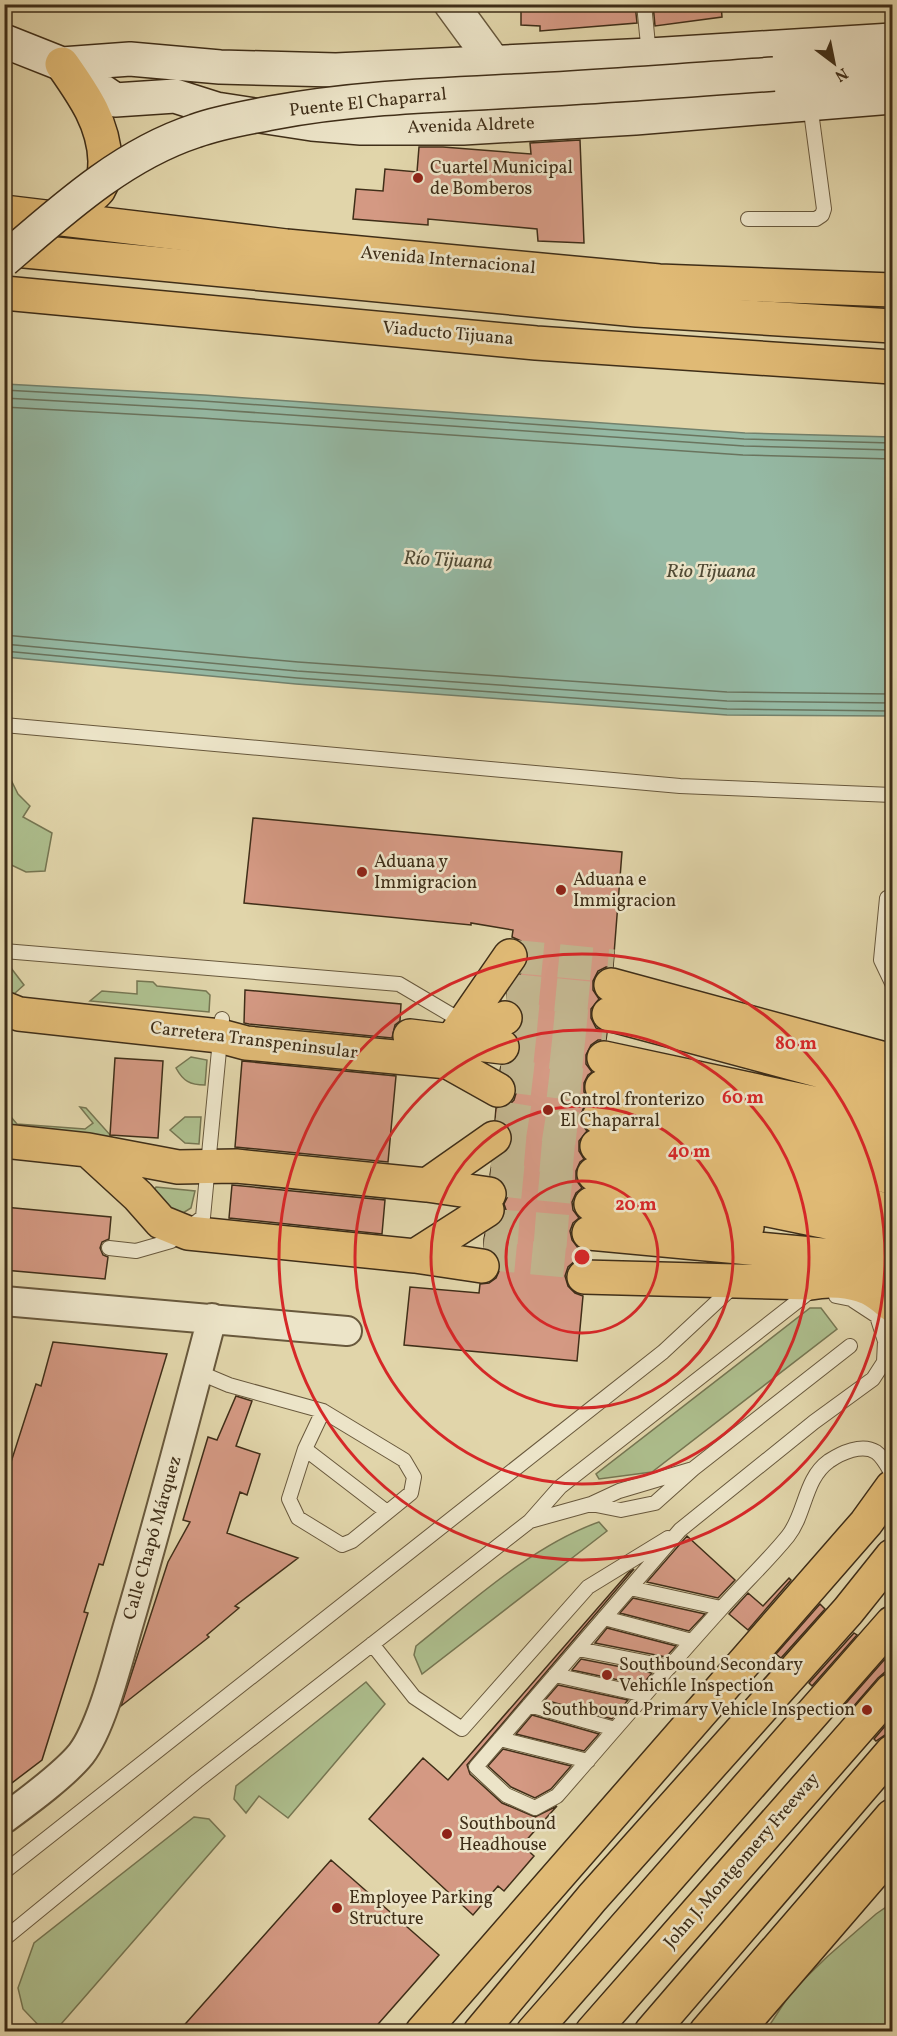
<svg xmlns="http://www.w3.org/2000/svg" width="897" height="2036" viewBox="0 0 897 2036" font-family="Vollkorn,serif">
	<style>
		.green { fill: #adbe8d; stroke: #767652; stroke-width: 1.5 }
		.water { fill: #95b9a4; stroke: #73816c; stroke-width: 1.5 }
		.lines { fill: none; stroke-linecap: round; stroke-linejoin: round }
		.shore { stroke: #6a745e; stroke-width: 1.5 }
		.building { fill: #d49983; stroke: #3f2e18; stroke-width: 1.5 }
		.motorway-tunnel { stroke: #c1b48d; stroke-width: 33; stroke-dasharray: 33 16; stroke-linecap: butt }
		.service-casing { stroke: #68583c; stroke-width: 16 }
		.minor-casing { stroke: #68583c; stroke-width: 32 }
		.tertiary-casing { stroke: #68583c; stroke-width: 36 }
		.secondary-casing { stroke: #3f2e18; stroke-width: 36 }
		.trunk-casing { stroke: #3f2e18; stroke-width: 36 }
		.motorway-casing { stroke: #3f2e18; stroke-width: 36 }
		.service { stroke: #ece4c8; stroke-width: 14 }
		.minor { stroke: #ece4c8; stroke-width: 28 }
		.tertiary { stroke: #ece4c8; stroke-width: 33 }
		.secondary { stroke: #ece4c8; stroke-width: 33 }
		.trunk { stroke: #e0ba75; stroke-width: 33 }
		.motorway { stroke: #e0ba75; stroke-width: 33 }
		.secondary-bridge-casing { stroke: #3f2e18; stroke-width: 36; stroke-linecap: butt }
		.secondary-bridge { stroke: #ece4c8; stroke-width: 33 }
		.ring { fill: none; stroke: #d62828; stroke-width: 3 }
		.poi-dot { fill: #8f2418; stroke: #ece4c8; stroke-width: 2 }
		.labels { text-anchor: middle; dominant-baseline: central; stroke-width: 5; stroke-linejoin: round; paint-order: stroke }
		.street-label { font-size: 18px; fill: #3f2e18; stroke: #ece4c8 }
		.poi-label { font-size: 18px; fill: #3f2e18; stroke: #ece4c8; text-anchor: start }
		.water-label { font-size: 20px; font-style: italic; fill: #504a34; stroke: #ece4c8 }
		.centre { fill: #d62828; stroke: #ece4c8; stroke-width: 3 }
		.ring-label { font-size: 18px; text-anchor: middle; font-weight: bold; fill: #d62828; stroke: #ece4c8; stroke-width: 5; stroke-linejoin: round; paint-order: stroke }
	</style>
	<rect width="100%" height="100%" fill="#e1d5aa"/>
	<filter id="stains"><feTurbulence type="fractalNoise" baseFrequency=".00333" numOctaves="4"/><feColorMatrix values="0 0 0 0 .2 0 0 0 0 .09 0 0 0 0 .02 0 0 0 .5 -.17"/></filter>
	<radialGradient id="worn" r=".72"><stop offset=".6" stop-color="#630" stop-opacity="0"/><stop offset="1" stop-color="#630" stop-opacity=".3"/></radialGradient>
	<path class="green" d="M887,121h5v143z
		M4,779l7,1 7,14 12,12 -7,11 29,16 -7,38 -19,1 -21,-10z
		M4,966l7,2 13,17 -10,9 -4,-1 -5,-6z
		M137,981l16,1 4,4 49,5 4,4 -1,17 -119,-11 12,-10 35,3z
		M191,1057l16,3 -2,25c-15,0 -22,-4 -29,-17z
		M80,1107l6,1 26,29 -107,-8 -1,-20 13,15 68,5 8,-6z
		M185,1117h16l-2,27 -14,-1 -15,-13z
		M156,1187l39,4 -4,17 -8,5 -11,-1 -18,-22z
		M810,1308h11l16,21 -185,143 -53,7 -3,-5z
		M599,1522l8,9 -185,143 -8,-19 2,-9c54,-43 117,-101 183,-124z
		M366,1682l19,22 -97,114 -29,-22 -13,17 -12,-14 2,-13z
		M194,1817l15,2 16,17 -170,195h-11l-21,-22 -5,-21 16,-45z
		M892,1903v128l-127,1 27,-41 36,-35 48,-42z"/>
	<path class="water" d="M5,384l199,11 541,38 147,4v279l-165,-1 -431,-31 -291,-27z"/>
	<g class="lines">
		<path class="shore" d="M4,390l199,11 541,38 148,4
			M4,398l199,11 541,37 148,4
			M4,407l198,11 541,37 149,4
			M4,635l294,27 429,30 165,2
			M4,644l293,27 430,30 165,2
			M4,651l293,27 430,31 165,2"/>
	</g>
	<path class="building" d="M521,4h114l2,19 -97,8v-5l-19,-1z
		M653,4h68l1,13 -67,9z
		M580,140l4,103 -46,-2 -1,-12 -109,-10v6l-75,-6 3,-30 27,2 2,-22 32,3 2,-25h24l88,7 -1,-11z
		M253,818l369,34 -9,115h-7l-8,4 -5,10v9l6,9 -8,10v9l5,10 11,5 -1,7h-8l-7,5 -5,10v9l6,8 -4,3 -4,8v9l6,9 -5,4 -4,9v9l6,8 -8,10v10l5,8 -4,3 -4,9v9l6,8 -6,5 -4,9 1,8 6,8 -6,5 -3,8 2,9 6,8 9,4 -1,6 -11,3 -7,6 -3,9 3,10 7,7 8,3 -6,65 -173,-16 6,-58 69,6 1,-9 9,-1 7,-5 4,-9v-9l-6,-8 -10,-5v-8l1,-5 18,-15 3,-9 -2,-6 4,-8 -2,-9 -6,-8 -10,-4 2,-12 13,-10 6,-7 2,-9 -4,-10 -7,-6 -7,-1 1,-12 12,-2 6,-6 3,-10 -3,-10 -14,-10 1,-4 8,-2 8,-5 3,-9 -1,-10 -4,-6 5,-5 3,-8v-9l-7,-9 -9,-4v-6l19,-27 3,-9 -2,-10 -6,-6 -9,-4 1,-7 -42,-7v2l-227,-22z
		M245,990l156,14 -1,17 -5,4 -3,13 -143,-14 -5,-1z
		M115,1058l48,3 -5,77 -48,-3z
		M242,1061l154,15 -8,86 -153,-15z
		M232,1185l153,15 -3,34 -153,-16z
		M4,1207l107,10 -2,22 -7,3 -2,6 3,7 5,2 -3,22 -101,-9z
		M53,1342l114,12 -64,211 -4,-1 -15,48 4,1 -46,147 -38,29v-305l32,-100 5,2z
		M236,1396l16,5 -16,45 24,8 -13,41 -7,-3 -13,41 71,25 -63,48 4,2 -32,27 2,2 -88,69 47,-144 22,-40 -7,-2 25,-83 9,3z
		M687,1536l48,44 -17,18 -71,-16z
		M634,1569l-167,196 3,9 32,29 33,14 22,-11 -35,39 12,11 -30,35 -6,-5 -25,29 -104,-96 54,-61 25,22 181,-208z
		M789,1578l2,2 -43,50 -19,-16 19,-21 15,13z
		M633,1598l72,16 -16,17 -69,-18z
		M820,1604l5,5 -44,49 -5,-4z
		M607,1628l69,18 -10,11 -71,-14z
		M854,1633l3,2 -45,51 -3,-3z
		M581,1659l71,14 -10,12 -70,-15z
		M885,1659l7,6v7h-7l-7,6 -32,37 -6,-5z
		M558,1685l70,15 -16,19 -67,-19z
		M532,1715l67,19 -15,17 -68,-17z
		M892,1718v16l-7,1 -9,6 -2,-2z
		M503,1749l68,17 -20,23 -16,9 -24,-11 -23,-21z
		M331,1860l108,95 -67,76h-193z"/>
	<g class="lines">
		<path class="motorway-tunnel" d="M510,956l103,10
			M507,990l103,10
			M505,1018l102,10
			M502,1047l102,11
			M500,1075l102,12
			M496,1117l50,8 52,6
			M492,1151l103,9
			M490,1179l102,10
			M486,1225l103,8
			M483,1253l103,10"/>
		<g class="service-casing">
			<path id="service" d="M644,4l5,51
				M748,219h68l6,-4 2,-6 -14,-105
				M4,725l676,61 212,9
				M892,899l-5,-1 -6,62 11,23
				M4,951l395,33 66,39
				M109,1248l27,3 35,-10 32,-24 19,-198
				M836,1296l15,3 26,17 8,25 -1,21 -11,17 -59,43 -134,108 -204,237 30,28 29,13 22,-12c54,-62 108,-125 163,-186 22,-25 47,-48 68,-74 18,-23 16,-57 41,-75 12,-8 33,-18 47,-9 7,5 12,15 16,22
				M198,1372l31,13 94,26 81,49 10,17 -3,16 -59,48 -10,4 -44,-27 -9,-19 16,-50 18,-38
				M305,1449l82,63
				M591,1504l30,6 34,-7 38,-34 157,-123
				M530,1521l30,-34 253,-198
				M630,1588l91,20
				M604,1618l88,23
				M372,1644l42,53 48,32 126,-142 80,-49
				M578,1649l92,18
				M555,1675l90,20
				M529,1705l86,24
				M500,1739l88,22
				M4,1872l659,-520 72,-67
				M4,1939l193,-158 333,-260 61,-17 28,-13 74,-22"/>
		</g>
		<g class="minor-casing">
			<path id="minor" d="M4,1301l343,30
				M4,1819c23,-17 60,-44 77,-65 21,-27 37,-94 47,-128 30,-102 57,-205 84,-308"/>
		</g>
		<g class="tertiary-casing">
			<path id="tertiary" d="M451,4l57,78"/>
		</g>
		<g class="secondary-casing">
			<path id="secondary" d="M4,41l58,23 53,36 60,-4 41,13 96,15 49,4h102l172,-10 257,-21
				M62,64l68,-5 90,8 116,3 313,-15 243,-15
				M774,74l118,-8"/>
		</g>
		<g class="trunk-casing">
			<path id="trunk" d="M62,64c21,30 42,59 43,97 0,9 -1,20 -6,28 -2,3 -7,7 -10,10
				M4,212l282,34 373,35 233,9"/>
		</g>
		<g class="motorway-casing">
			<path id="motorway" d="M4,249l633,61 255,16
				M4,293l532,50 356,24
				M611,985l281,76
				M4,1008l15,6 201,22 26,7 202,19 50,28
				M609,1014l283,76
				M410,1036l92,11
				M453,1039l52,-21
				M452,1040l58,-84
				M604,1058l288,62
				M602,1087l290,59
				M599,1117l293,60
				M4,1141l84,9 90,17 58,-1 191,19 62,9
				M597,1146l295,65
				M89,1151l49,45 23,26 27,11 227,23 67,10
				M594,1174l282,58 16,10
				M427,1185l67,-47
				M591,1204l156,23
				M589,1233l255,24c19,-3 34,8 48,19
				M415,1256l72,-46
				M584,1277l227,6c17,-4 40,-2 57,5 9,4 17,11 24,17
				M422,2032l444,-509 26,-36
				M480,2032l112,-134 256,-287 44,-55
				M533,2032l359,-409
				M592,2032l300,-342
				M651,2032l241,-280
				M706,2032l186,-216
				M736,2032l156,-181"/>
		</g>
		<use href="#service" class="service"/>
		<use href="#minor" class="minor"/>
		<use href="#tertiary" class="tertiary"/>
		<use href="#secondary" class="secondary"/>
		<use href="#trunk" class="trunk"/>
		<use href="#motorway" class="motorway"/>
		<g class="secondary-bridge-casing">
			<path id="secondary-bridge" d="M4,260c58,-50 118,-105 191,-129 25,-9 51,-13 76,-18 80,-15 162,-18 244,-22 86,-4 172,-11 259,-17"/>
		</g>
		<use href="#secondary-bridge" class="secondary-bridge"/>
	</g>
	<g class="ring">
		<circle cx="582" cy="1257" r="76"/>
		<circle cx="582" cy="1257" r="151"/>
		<circle cx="582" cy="1257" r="227"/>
		<circle cx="582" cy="1257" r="303"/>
	</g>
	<g class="poi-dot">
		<circle cx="418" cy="178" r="6"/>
		<circle cx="362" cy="872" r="6"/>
		<circle cx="561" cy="890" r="6"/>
		<circle cx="548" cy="1110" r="6"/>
		<circle cx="607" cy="1675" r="6"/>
		<circle cx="867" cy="1710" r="6"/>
		<circle cx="447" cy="1834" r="6"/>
		<circle cx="337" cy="1908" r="6"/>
	</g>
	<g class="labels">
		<g class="street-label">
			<text transform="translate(368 103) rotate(-6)">Puente El Chaparral</text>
			<text transform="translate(471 126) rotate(-2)">Avenida Aldrete</text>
			<text transform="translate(448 261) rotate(5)">Avenida Internacional</text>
			<text transform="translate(448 334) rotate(5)">Viaducto Tijuana</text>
			<text transform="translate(254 1041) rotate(7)">Carretera Transpeninsular</text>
			<text transform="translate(153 1538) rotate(-74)">Calle Chapó Márquez</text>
			<text transform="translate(742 1861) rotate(-49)">John J. Montgomery Freeway</text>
		</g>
		<g class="poi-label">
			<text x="430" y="168">Cuartel Municipal<tspan x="430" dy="21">de Bomberos</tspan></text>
			<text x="374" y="862">Aduana y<tspan x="374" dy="21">Immigracion</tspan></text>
			<text x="573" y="880">Aduana e<tspan x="573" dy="21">Immigracion</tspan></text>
			<text x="560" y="1100">Control fronterizo<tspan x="560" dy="21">El Chaparral</tspan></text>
			<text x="619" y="1665">Southbound Secondary<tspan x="619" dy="21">Vehichle Inspection</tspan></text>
			<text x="855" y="1710" text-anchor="end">Southbound Primary Vehicle Inspection</text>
			<text x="459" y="1824">Southbound<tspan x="459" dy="21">Headhouse</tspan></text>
			<text x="349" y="1898">Employee Parking<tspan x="349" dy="21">Structure</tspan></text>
		</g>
		<g class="water-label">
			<text transform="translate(448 561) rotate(3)">Río Tijuana</text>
			<text x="711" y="572">Rio Tijuana</text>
		</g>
	</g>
	<circle cx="582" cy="1257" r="9" class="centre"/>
	<g class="ring-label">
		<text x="796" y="1049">80 m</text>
		<text x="743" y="1103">60 m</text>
		<text x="689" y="1157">40 m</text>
		<text x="636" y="1210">20 m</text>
	</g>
	<rect width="897" height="2036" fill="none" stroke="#e1d5aa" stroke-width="24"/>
	<rect x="6" y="6" width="885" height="2024" fill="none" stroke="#3f2e18" stroke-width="3"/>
	<rect x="12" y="12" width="873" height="2012" fill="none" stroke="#3f2e18" stroke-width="1.5"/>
	<g transform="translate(834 63) rotate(148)" stroke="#ece4c8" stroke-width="4.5" paint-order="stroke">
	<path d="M0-4.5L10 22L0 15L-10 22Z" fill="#3f2e18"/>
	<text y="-9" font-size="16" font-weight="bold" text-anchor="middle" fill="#3f2e18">N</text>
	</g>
	<rect width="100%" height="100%" filter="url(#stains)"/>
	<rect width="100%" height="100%" fill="url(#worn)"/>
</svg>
